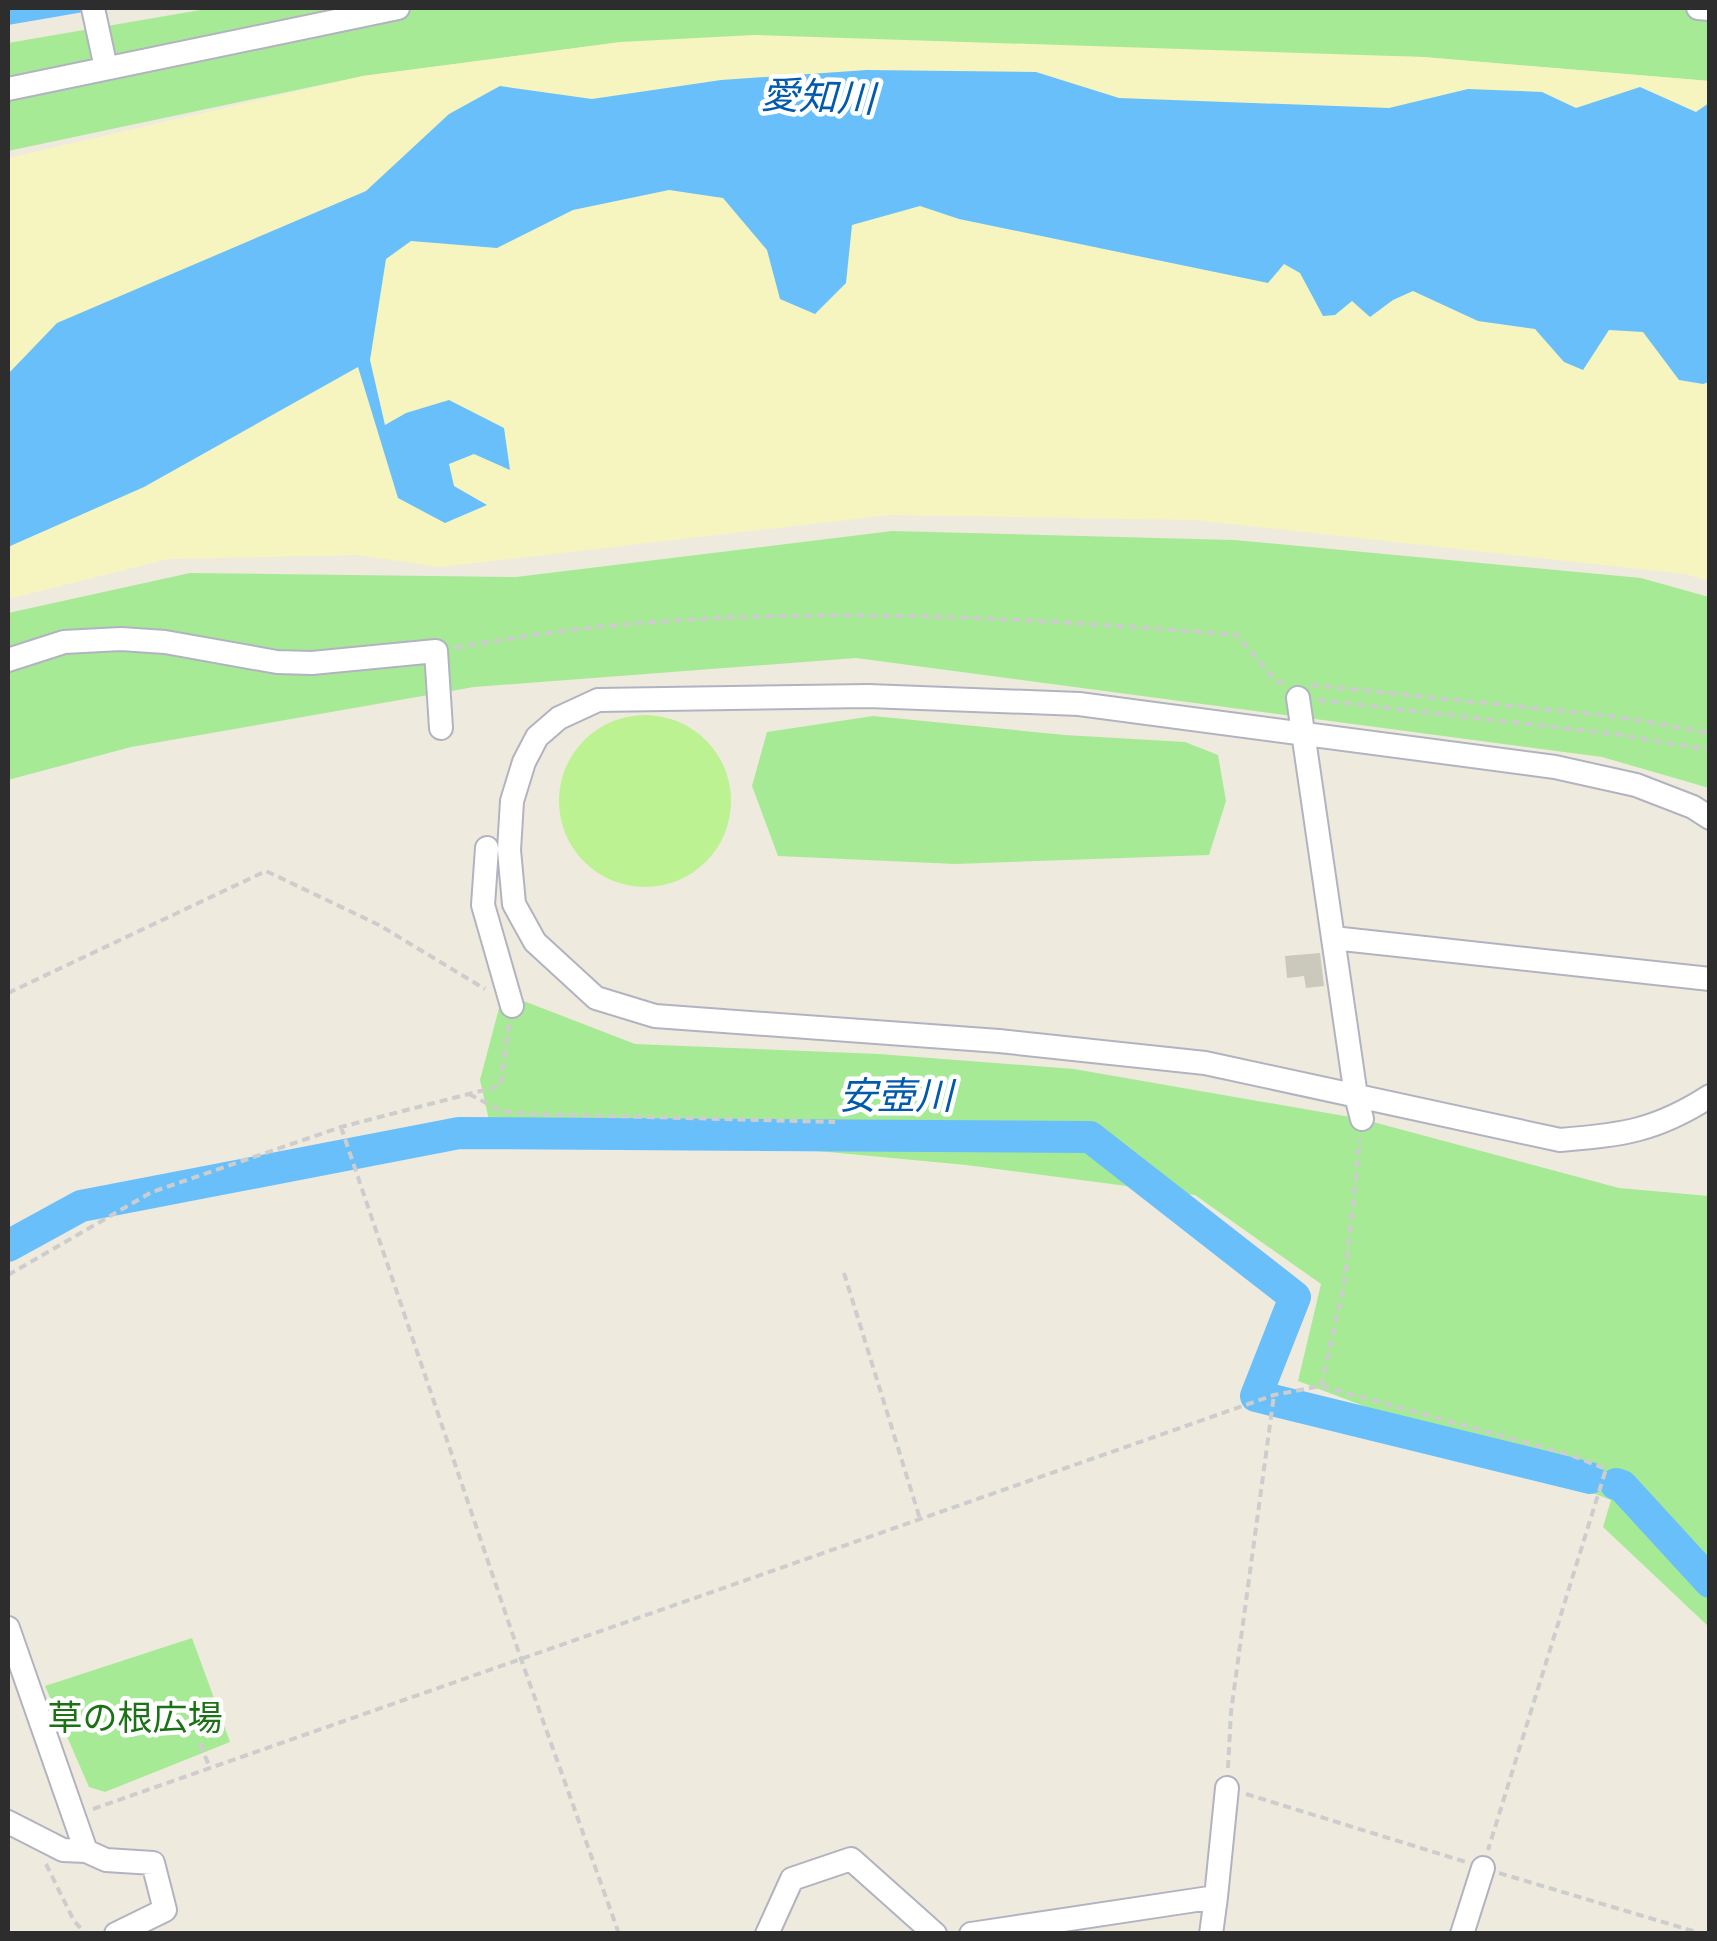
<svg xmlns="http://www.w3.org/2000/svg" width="1717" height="1941" viewBox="0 0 1717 1941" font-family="Figtree,'Noto Sans JP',sans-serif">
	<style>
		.green { fill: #a7ea96 }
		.sand { fill: #f6f5bf }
		.pitch { fill: #bcf291 }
		.water { fill: #69bffa }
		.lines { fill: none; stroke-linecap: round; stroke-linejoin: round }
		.river { stroke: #69bffa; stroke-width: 32 }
		.building { fill: #cbc8bc }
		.minor-casing { stroke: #b2b3c1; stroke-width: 26 }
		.path { stroke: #cdcdcd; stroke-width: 4; stroke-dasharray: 8 5; stroke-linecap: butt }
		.minor { stroke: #fff; stroke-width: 22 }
		.labels { text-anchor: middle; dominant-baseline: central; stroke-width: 9; stroke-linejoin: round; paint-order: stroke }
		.park-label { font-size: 35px; fill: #1b7214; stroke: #fff }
		.water-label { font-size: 38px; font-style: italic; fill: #015aac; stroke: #fff }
	</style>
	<rect width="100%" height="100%" fill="#efeade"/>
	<path class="green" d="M212,8h1497v73l-286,-24 -802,-15 -258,34 -355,75v-108z
		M892,531l342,9 407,38 68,19v191l-107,-31 -746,-99 -382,29 -343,60 -123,33v-167l182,-40 326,4z
		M873,716l192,19 120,7 33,13 8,46 -17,54 -254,9 -177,-8 -26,-70 15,-54z
		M503,993l132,51 244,10 195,15 288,50 257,69 90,8v431l-106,-100 8,-27 -313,-119 23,-97 -126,-89 -229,-30 -477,-45 -9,-40z
		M192,1638l38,104 -125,50 -16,-5 -44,-101z"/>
	<path class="sand" d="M754,35l669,22 286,24v500l-24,-7 -491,-54 -304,-5 -450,52 -83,-12 -189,4 -160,40v-441l355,-82 258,-34z"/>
	<path class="pitch" d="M559 801a86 86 0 1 1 172 0a86 86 0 1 1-172 0Z"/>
	<path class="water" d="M8,8h99l-99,17z
		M867,70l169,2 83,26 270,10 79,-19 74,3 34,16 64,-21 56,25 13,-9v279l-6,2 -24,-4 -36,-48 -34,-2 -26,40 -19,-8 -29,-33 -57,-8 -65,-30 -20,9 -23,17 -18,-16 -17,14 -12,1 -23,-43 -16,-9 -16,19 -309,-64 -39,-13 -68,19 -6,58 -31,31 -35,-15 -13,-49 -44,-52 -54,-8 -96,20 -76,38 -86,-7 -25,18 -16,101 15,65 21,-12 43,-13 55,28 6,42 -36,-16 -25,10 5,22 33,19 -42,18 -47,-25 -40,-131 -214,120 -136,60v-173l49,-51 309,-132 83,-77 51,-28 92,13 129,-19z"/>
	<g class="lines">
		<path class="river" d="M8,1246l73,-40 378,-73 631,4 205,160 -39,99 334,82
			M1616,1484l6,2 88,96"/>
	</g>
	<path class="building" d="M1320,953l4,33 -18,2 -2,-12 -17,2 -2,-22z"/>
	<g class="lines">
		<g class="minor-casing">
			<path id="minor" d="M93,8l13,60
				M1698,8l12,1
				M8,89l390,-81
				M8,660l56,-18 57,-3 44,3 112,20 35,1 124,-12 5,77
				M1298,698l58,398 6,23
				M1710,818l-17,-11 -57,-22 -81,-18 -476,-63 -211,-8 -270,4 -39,18 -22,19 -13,25 -12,39 -3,49 5,54 21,38 61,56 59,18 344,25 206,22 355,77c62,-5 96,-9 150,-44
				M487,848l-4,57 29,101
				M1333,938l377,41
				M8,1628l78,223 -23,-1 -55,-28
				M86,1851l20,9 47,3 12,47 -49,24
				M767,1934l25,-55 59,-20 84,75
				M971,1934l245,-37 11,-109
				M1211,1934l5,-37
				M1462,1934l21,-66"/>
		</g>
		<path class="path" d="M455,648c259,-49 522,-34 782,-13l40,47 10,1
			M1311,685l308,32 91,16
			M1318,700l297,34 95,16
			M8,993l258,-122 113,54 106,64
			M469,1094l32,17 34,3 300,8
			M341,1127l180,532 98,275
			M844,1273l76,246
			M8,1275l144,-83 189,-65 159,-41 9,-62
			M1321,1386l23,-101 16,-146
			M200,1744l10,24
			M1228,1768l3,-56 43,-317
			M1246,1794l220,68
			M93,1809l1181,-414 47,-9 247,68 38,15 -118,381
			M46,1864l28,57 12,13
			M1499,1873l204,61"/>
		<use href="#minor" class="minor"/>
	</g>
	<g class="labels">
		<g class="park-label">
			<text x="135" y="1718">草の根広場</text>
		</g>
		<g class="water-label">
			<text transform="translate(818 97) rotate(2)">愛知川</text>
			<text x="896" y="1096">安壺川</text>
		</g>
	</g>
	<rect width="1717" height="1941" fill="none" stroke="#2d2d2d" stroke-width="20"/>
</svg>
